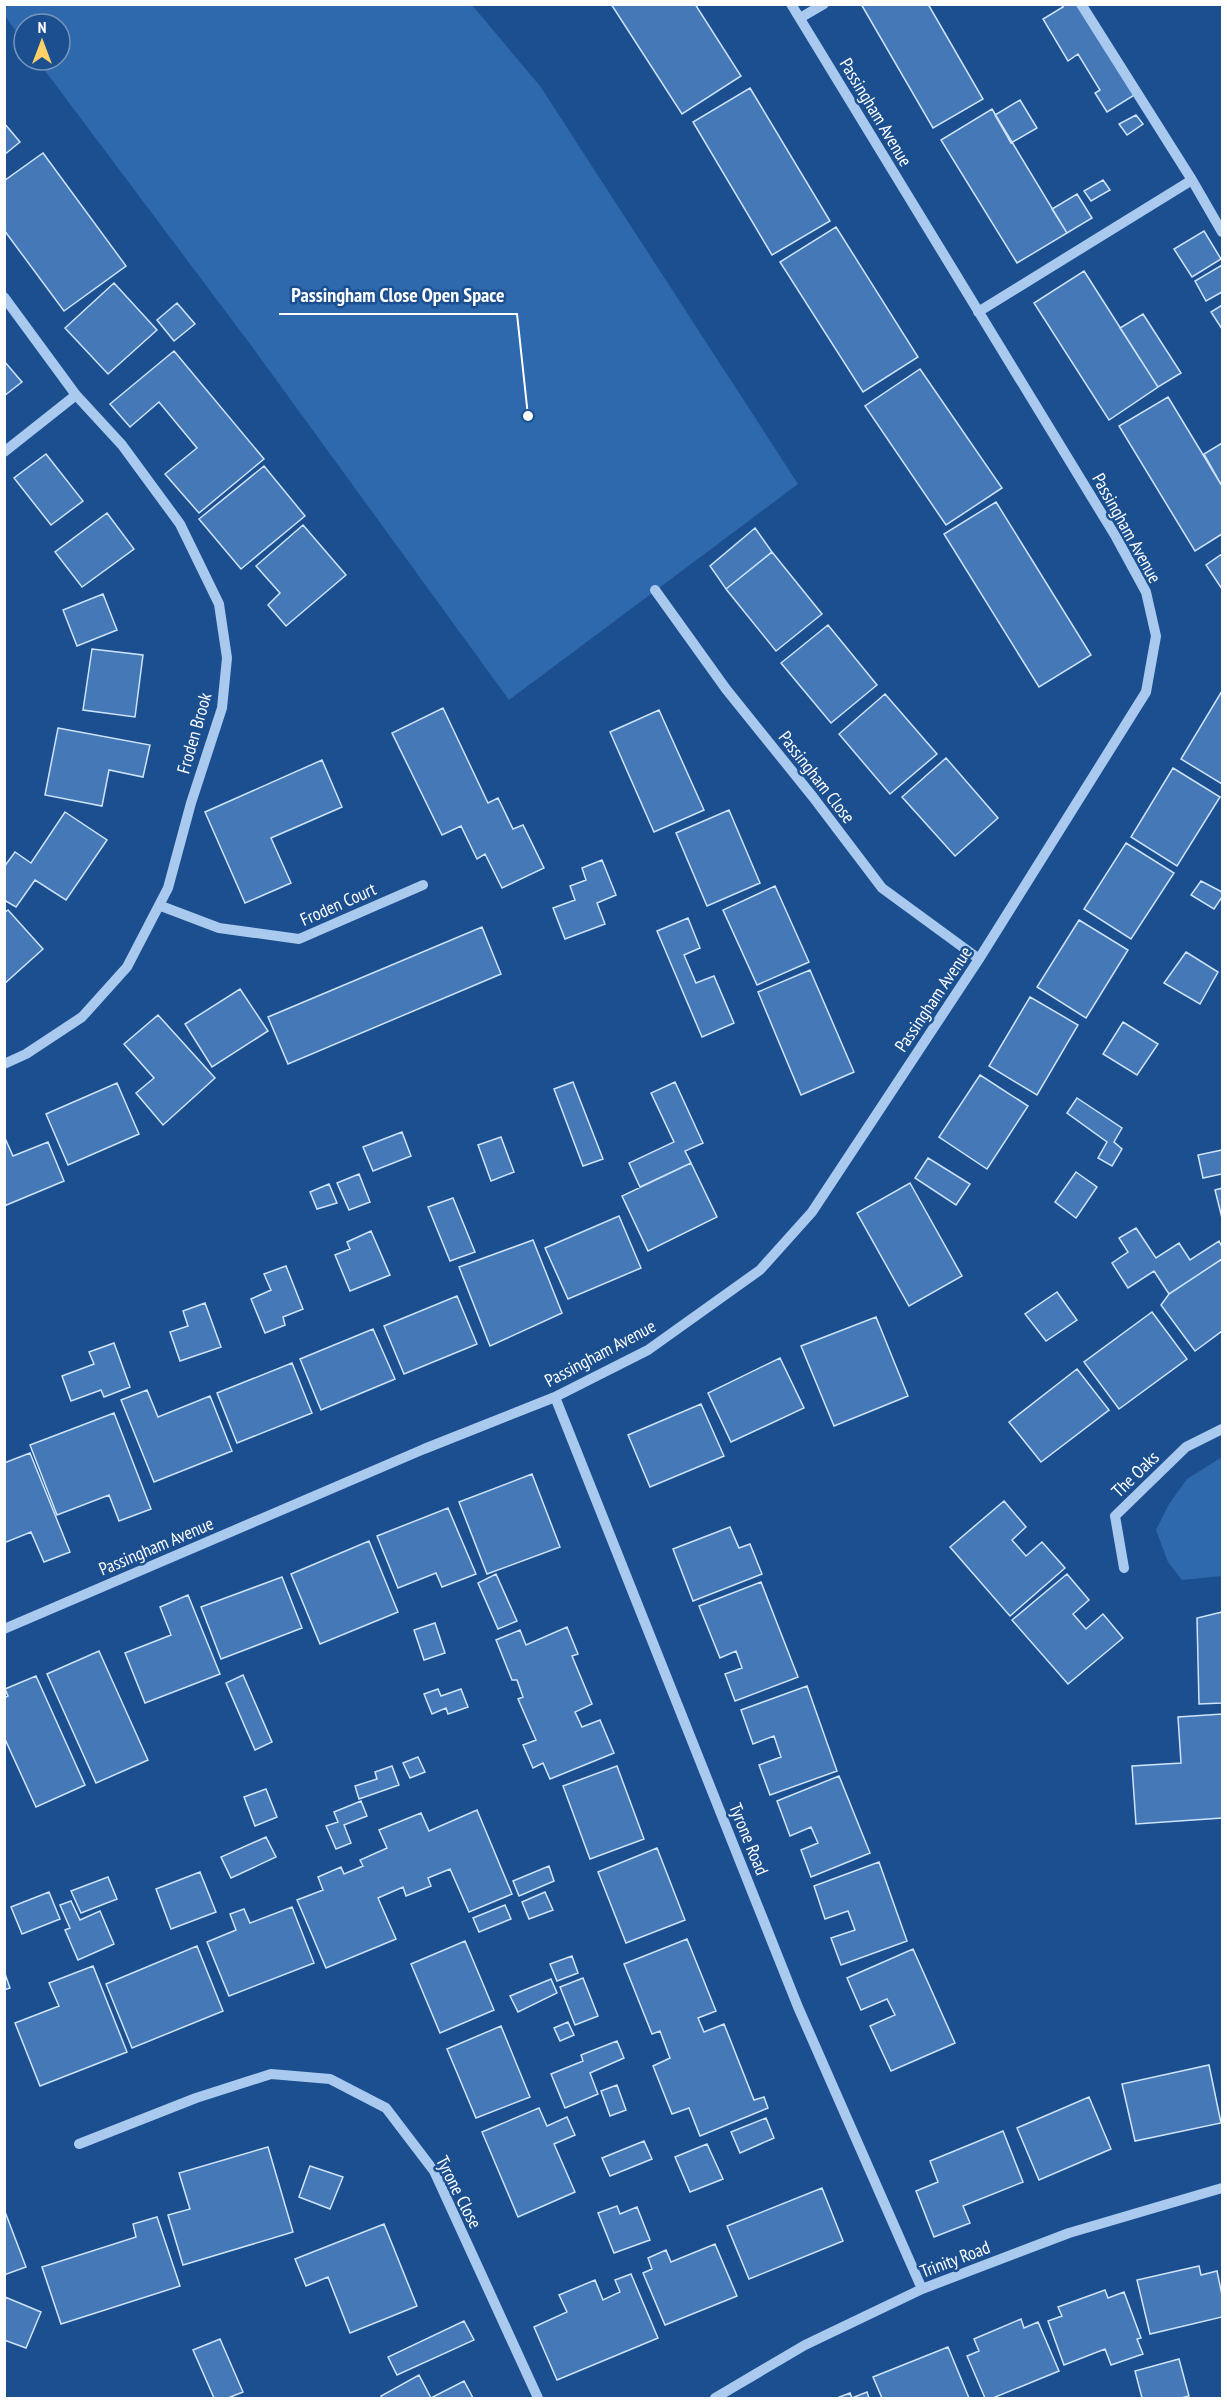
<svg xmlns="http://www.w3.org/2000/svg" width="1227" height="2403" viewBox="0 0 1227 2403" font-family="'PT Sans Narrow',sans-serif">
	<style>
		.green { fill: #2e69ad }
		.building { fill: #4478b7; stroke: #cfe3fa; stroke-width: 1.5 }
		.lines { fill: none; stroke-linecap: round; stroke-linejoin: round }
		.minor { stroke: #a9c9ee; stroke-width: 10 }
		.labels { text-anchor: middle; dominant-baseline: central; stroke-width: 5; stroke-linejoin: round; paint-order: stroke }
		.street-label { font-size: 18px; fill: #fff; stroke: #1b4f8f }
		.leader { fill: none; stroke: #fff; stroke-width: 2 }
		.callout-dot { fill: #fff; stroke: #1b4f8f; stroke-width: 2 }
		.callout-label { font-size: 20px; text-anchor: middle; font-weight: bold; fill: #fff; stroke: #1b4f8f; stroke-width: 5; stroke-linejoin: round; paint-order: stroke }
	</style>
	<rect width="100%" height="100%" fill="#1b4f8f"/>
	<path class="green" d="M5,4l467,1 68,81 258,398 -289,216 -256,-352 -216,-288h23v-36h-36v19l-19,-27z
		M1222,1457v119l-40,4 -14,-18 -12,-32 13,-26 18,-25z"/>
	<path class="building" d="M611,4h84l46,72 -59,38z
		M861,4h67l55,95 -50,29z
		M1061,4h20l55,90 -29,18 -12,-19 5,-3 -22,-36 -10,7 -25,-42 20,-12z
		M750,88l80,133 -58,34 -79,-133z
		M1020,100l17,28 -26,15 -16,-28z
		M992,109l75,124 -50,30 -76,-123z
		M1136,115l7,9 -16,11 -8,-11z
		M4,123l16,19 -16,13z
		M43,153l83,113 -62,45 -60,-81v-49z
		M1103,180l7,10 -19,11 -7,-10z
		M1077,194l15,24 -25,15 -15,-24z
		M836,227l82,130 -55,35 -83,-130z
		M1204,231l17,28 -29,18 -18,-28z
		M1222,265v27l-16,9 -11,-20z
		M1084,271l74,116 -49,33 -75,-117z
		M114,283l43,47 -49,44 -43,-46z
		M177,303l18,21 -21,17 -17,-21z
		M1222,305v24l-11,-17z
		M1143,314l38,59 -23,14 -38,-59z
		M174,351l90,108 -65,54 -34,-39 32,-26 -38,-46 -29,25 -20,-23z
		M4,361l18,21 -18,14z
		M920,369l82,119 -56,37 -81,-119z
		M1168,397l54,89v48l-27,17 -76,-125z
		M1222,443v43l-18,-32z
		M46,454l37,47 -32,24 -37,-47z
		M264,466l41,50 -64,53 -42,-50z
		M996,502l95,153 -52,32 -95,-153z
		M107,513l27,36 -52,38 -27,-35z
		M303,525l43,50 -60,51 -18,-21 12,-12 -24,-27z
		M755,528l17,24 -46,37 -16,-23z
		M772,552l50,62 -46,37 -50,-62z
		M1222,554v35l-16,-24z
		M103,594l14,36 -40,16 -14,-36z
		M828,625l49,60 -46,38 -50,-60z
		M92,649l51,6 -8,62 -52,-7z
		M1222,691v93l-41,-25z
		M885,694l52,60 -47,40 -51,-60z
		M443,708l45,95 10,-5 15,31 10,-4 21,43 -42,20 -17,-34 -8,5 -16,-33 -19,9 -50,-102z
		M659,710l45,100 -50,22 -44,-100z
		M58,728l92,17 -7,32 -34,-7 -7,36 -57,-11z
		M946,758l52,60 -43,38 -53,-59z
		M322,760l20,47 -71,31 20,45 -46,20 -40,-91z
		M1173,768l47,29 -43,69 -46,-29z
		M729,810l31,73 -53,23 -31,-73z
		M65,812l42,28 -41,60 -31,-20 -19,27 -12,-7v-33l11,-15 16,11z
		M1126,843l48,30 -43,66 -47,-30z
		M602,860l14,35 -19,8 8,21 -40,15 -12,-31 22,-8 -5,-14 16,-6 -4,-12z
		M1201,881l21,11v5l-8,12 -23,-14z
		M775,886l34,76 -52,23 -34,-75z
		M8,910l35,39 -39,35v-71z
		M688,918l12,30 -16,7 12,28 18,-7 20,47 -32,14 -45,-106z
		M1079,920l49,30 -42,68 -49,-31z
		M482,927l19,47 -213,90 -20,-47z
		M1186,952l32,20 -18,32 -36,-21z
		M810,970l44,102 -53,23 -43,-103z
		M240,989l28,42 -56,36 -27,-43z
		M1030,997l48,28 -41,70 -48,-29z
		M158,1015l57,63 -52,47 -27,-32 18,-15 -30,-34z
		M1123,1022l35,22 -21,31 -34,-21z
		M980,1075l48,31 -41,63 -48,-32z
		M573,1082l30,77 -20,7 -29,-77z
		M675,1082l28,61 -18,8 6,12 -51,24 -11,-24 45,-21 -23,-49z
		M117,1083l22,51 -71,31 -22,-51z
		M1077,1098l45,30 -8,14 8,7 -10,17 -14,-8 9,-16 -40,-29z
		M402,1132l9,24 -38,15 -10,-24z
		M4,1136l9,20 35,-14 16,39 -60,25z
		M501,1137l13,35 -23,9 -13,-36z
		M1222,1150v24l-19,4 -5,-23z
		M928,1158l42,26 -14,21 -41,-27z
		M691,1163l26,54 -69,34 -26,-55z
		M1076,1172l21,15 -21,31 -21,-16z
		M359,1174l11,28 -21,8 -12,-27z
		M910,1183l52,93 -53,30 -52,-93z
		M329,1184l8,19 -20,6 -7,-17z
		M1222,1188v30l-7,-28z
		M453,1198l22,54 -25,9 -22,-54z
		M619,1216l22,52 -73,31 -23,-51z
		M1136,1228l20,30 23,-15 11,17 29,-19 3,6v12l-53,35 -15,-23 -26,17 -16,-25 16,-11 -9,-14z
		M371,1231l19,44 -40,16 -15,-36 15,-6 -3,-7z
		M533,1240l29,73 -72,33 -31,-79z
		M1222,1259v72l-27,20 -34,-46 8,-11z
		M286,1266l17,43 -20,8 2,8 -20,8 -14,-34 20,-9 -7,-16z
		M1057,1292l20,28 -31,21 -21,-27z
		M457,1296l20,48 -73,30 -20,-48z
		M205,1303l16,44 -41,14 -10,-29 18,-6 -5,-15z
		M1152,1312l35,47 -68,50 -35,-47z
		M876,1317l32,79 -74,30 -33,-80z
		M373,1329l22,50 -74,31 -21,-51z
		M114,1343l16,44 -26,10 -3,-7 -30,11 -9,-25 32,-12 -5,-12z
		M780,1358l24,50 -73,34 -23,-49z
		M292,1363l20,50 -75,30 -20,-50z
		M1077,1369l32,41 -68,52 -32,-40z
		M147,1390l11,27 52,-21 22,55 -78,31 -33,-82z
		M701,1404l23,52 -74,31 -22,-52z
		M114,1413l37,96 -32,12 -10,-26 -52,20 -27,-70z
		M30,1453l40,99 -26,10 -13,-30 -27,11v-80z
		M532,1474l28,73 -73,27 -28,-72z
		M1004,1501l22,26 -14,13 14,16 16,-14 23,26 -55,48 -60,-69z
		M448,1508l28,66 -34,13 -6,-14 -38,15 -21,-52z
		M730,1527l9,21 11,-4 12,30 -69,27 -20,-52z
		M369,1541l29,71 -78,32 -29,-70z
		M496,1574l21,47 -19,8 -20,-46z
		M1067,1574l22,26 -16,14 13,15 17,-15 20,24 -55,46 -56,-64z
		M282,1577l20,51 -81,31 -20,-52z
		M761,1582l37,95 -63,24 -10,-27 17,-6 -6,-17 -16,7 -21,-52z
		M188,1595l32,79 -75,29 -20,-50 46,-18 -11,-28z
		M1222,1612v91l-23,1 -2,-86z
		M435,1623l10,30 -21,7 -10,-30z
		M567,1627l11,27 -6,2 20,48 -17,8 7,15 18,-7 14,33 -64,26 -7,-16 -10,5 -10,-23 13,-5 -18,-41 5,-2 -6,-17h-5l-16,-40 24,-10 6,15z
		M99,1651l49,109 -52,23 -49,-109z
		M243,1675l29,67 -17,8 -29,-67z
		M36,1676l49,109 -49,22 -32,-70v-39l4,-2 -3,-7z
		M807,1686l30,85 -67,24 -11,-30 22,-8 -7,-21 -21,8 -12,-34z
		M438,1689l3,7 20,-7 7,18 -20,7 -2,-6 -14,6 -8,-20z
		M1222,1714v104l-86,6 -4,-58 49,-3 -3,-46z
		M418,1757l7,15 -15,6 -7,-15z
		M392,1766l7,19 -40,14 -4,-13 22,-7 -2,-7z
		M617,1766l27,73 -54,20 -27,-73z
		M839,1776l31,77 -59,24 -10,-27 17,-7 -7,-16 -21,9 -13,-35z
		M266,1789l11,28 -22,9 -11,-29z
		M361,1801l6,15 -23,9 7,18 -15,6 -10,-23 12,-4 -4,-10z
		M477,1810l35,84 -43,18 -19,-43 -22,9 3,8 -25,10 -3,-9 -25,11 18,41 -70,29 -29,-68 26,-10 -5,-13 23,-10 3,7 19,-8 -3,-6 27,-12 -8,-18 42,-17 8,18z
		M266,1837l10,20 -45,21 -10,-21z
		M657,1848l28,72 -59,23 -28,-71z
		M879,1862l28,79 -66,24 -10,-27 24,-8 -7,-19 -23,8 -11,-33z
		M549,1866l5,15 -35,15 -6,-15z
		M200,1872l16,40 -45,17 -15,-40z
		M108,1877l9,22 -36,14 -10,-22z
		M49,1892l11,27 -38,15 -11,-27z
		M545,1892l8,18 -24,9 -7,-17z
		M71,1901l9,19 20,-9 14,33 -36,16 -13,-30 5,-2 -10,-23z
		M505,1905l6,14 -32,13 -6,-14z
		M292,1907l22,56 -85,33 -22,-54 29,-12 -6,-16 14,-5 6,14z
		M687,1939l29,72 -18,7 6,14 20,-8 30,76 10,-3 4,11 -68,28 -11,-28 -17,6 -19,-48 17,-8 -10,-27 -8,3 -28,-70z
		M465,1941l29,69 -54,23 -29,-69z
		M197,1946l26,65 -91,37 -26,-64z
		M913,1949l42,94 -64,28 -21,-45 25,-11 -8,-16 -26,11 -14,-32z
		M572,1956l6,17 -21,8 -7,-17z
		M93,1966l34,86 -87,34 -25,-63 44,-17 -10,-23z
		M4,1971l6,17 -6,2z
		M583,1978l15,38 -23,9 -15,-38z
		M551,1979l6,14 -39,19 -8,-16z
		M568,2022l6,13 -14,6 -6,-13z
		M501,2026l29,71 -54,21 -29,-69z
		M617,2041l7,17 -34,15 8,21 -33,14 -14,-34 32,-13 -2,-6z
		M1209,2065l12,58 -86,18 -13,-57z
		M617,2085l9,25 -16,6 -9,-25z
		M1089,2097l22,52 -72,31 -22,-52z
		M539,2108l8,18 20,-9 8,18 -21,9 21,48 -57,25 -36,-85z
		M766,2118l8,20 -34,15 -9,-21z
		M1003,2131l20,51 -60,24 7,17 -36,14 -18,-46 22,-9 -8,-21z
		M644,2141l8,18 -42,17 -8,-18z
		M707,2144l16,35 -33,13 -15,-35z
		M268,2147l25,85 -110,33 -15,-50 22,-6 -11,-36z
		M310,2166l33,11 -13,32 -31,-12z
		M822,2188l21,53 -94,38 -22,-53z
		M617,2206l3,8 17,-7 13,33 -36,13 -16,-40z
		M4,2209l22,58 -22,8z
		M157,2217l23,69 -119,38 -19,-57 94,-30 -3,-13z
		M384,2224l33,82 -67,27 -22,-56 -22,9 -11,-27z
		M715,2244l22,52 -72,29 -22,-52 9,-4 -4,-11 18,-8 5,12z
		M1199,2266l2,9 16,-4 5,24v22l-72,17 -13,-54z
		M631,2274l27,64 -101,42 -23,-53 33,-15 -8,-17 36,-15 8,20 17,-8 -5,-12z
		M1105,2290l3,8 16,-6 17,46 -4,1 6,15 -32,11 -6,-16 -41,16 -16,-44 14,-5 -4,-9z
		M5,2297l36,15 -15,36 -22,-8z
		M1021,2319l3,9 14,-6 21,49 -66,27h-8l-18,-42 12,-5 -5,-12z
		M464,2321l10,19 -77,35 -9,-18z
		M220,2339l23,53 -15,6h-14l-21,-48z
		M948,2347l21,51h-87l-9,-21z
		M1179,2359l10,37 -8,2h-39l-7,-27z
		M419,2375l12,23 33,-17 9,17h-91l-1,-2z
		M867,2392l2,6h-32l13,-5 2,5z"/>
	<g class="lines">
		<path class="minor" d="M1081,4l111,176 30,52
			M800,18l24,-14
			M4,297l72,98 46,50 58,79 39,80 8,54 -5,50 -31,95 -23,85 -41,79 -45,50 -56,37 -22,10
			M978,312l214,-132
			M4,452l72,-57
			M655,590l71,99 87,108 69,91 97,71
			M161,906l58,22 80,11 124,-54
			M555,1397l243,610 124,282
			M1124,1568l-9,-52 71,-69 36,-18
			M4,1629l420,-180 131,-52 93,-47 112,-80 52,-58 167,-253 167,-267 10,-56 -10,-44 -30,-55 -325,-533
			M79,2144l117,-46 75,-24 59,5 56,29 48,63 104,227
			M715,2398l90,-53 117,-56 147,-56 153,-45"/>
	</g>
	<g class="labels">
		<g class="street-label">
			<text transform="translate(876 112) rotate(59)">Passingham Avenue</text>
			<text transform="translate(1127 528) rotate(61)">Passingham Avenue</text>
			<text transform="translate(194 733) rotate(-74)">Froden Brook</text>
			<text transform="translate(817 777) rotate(52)">Passingham Close</text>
			<text transform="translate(338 904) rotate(-24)">Froden Court</text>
			<text transform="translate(933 999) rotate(-56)">Passingham Avenue</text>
			<text transform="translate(600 1353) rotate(-28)">Passingham Avenue</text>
			<text transform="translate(1135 1474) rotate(-44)">The Oaks</text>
			<text transform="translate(156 1546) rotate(-23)">Passingham Avenue</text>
			<text transform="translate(749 1839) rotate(68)">Tyrone Road</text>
			<text transform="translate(459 2192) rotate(63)">Tyrone Close</text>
			<text transform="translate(955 2259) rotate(-21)">Trinity Road</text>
		</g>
	</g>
	<path class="leader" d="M528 416L517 314H279"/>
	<circle class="callout-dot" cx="528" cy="416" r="6"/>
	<g class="callout-label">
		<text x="398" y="302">Passingham Close Open Space</text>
	</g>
	<rect width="1227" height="2403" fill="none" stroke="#ffffff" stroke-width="12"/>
	<g transform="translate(42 42)"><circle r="28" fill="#1b4f8f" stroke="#7695bc" stroke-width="1.5"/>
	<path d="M0-4.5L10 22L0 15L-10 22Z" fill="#ffd166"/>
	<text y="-9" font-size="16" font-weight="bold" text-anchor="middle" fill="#ffffff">N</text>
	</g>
</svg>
